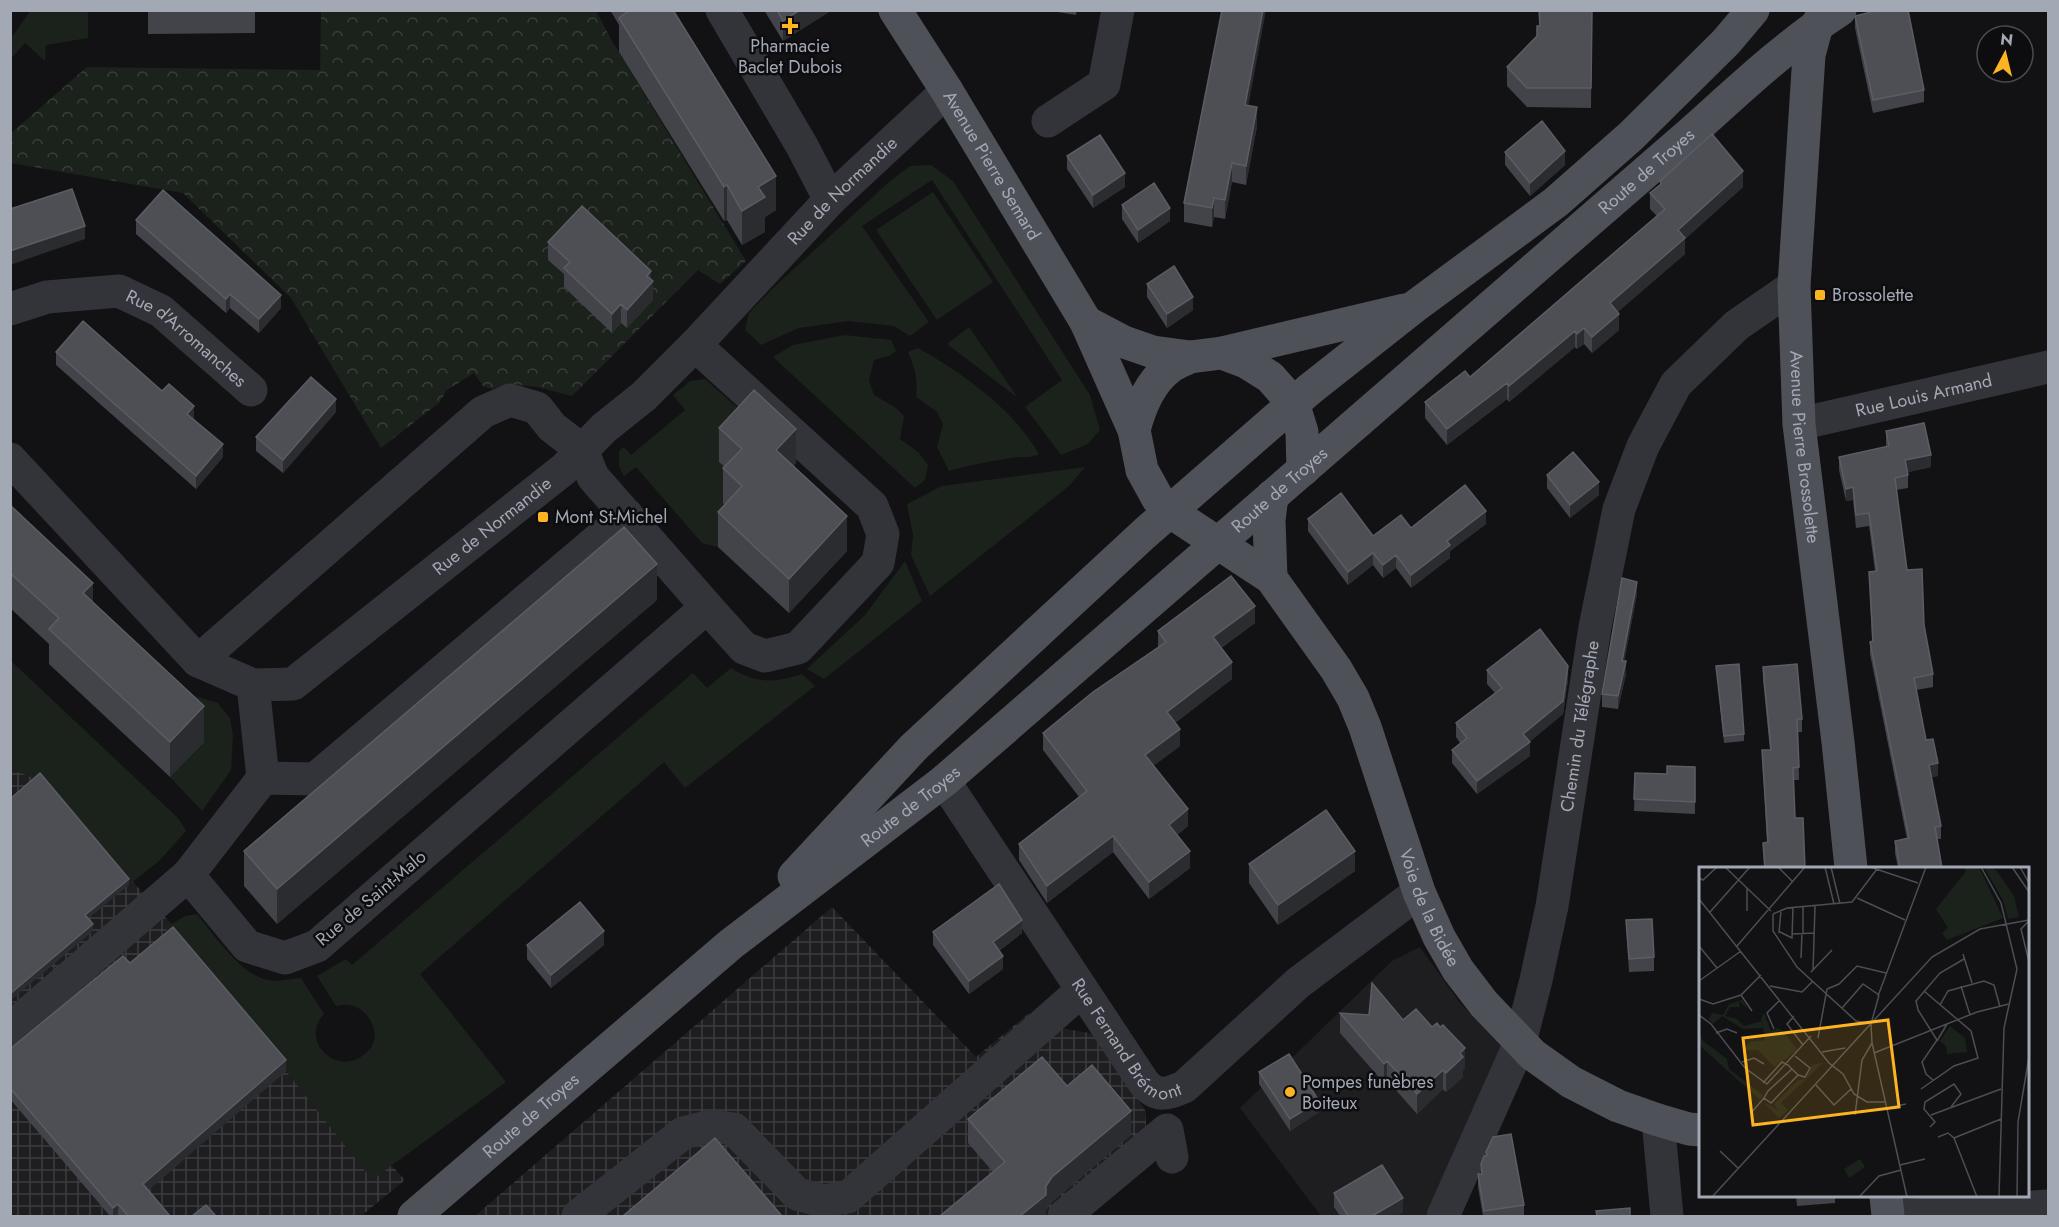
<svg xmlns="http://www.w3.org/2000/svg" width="2059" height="1227" viewBox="0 0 2059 1227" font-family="Jost,sans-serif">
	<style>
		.built { fill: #1e1e21 }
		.industrial { fill: url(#industrial-grid) }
		.grass { fill: #1a221b }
		.park { fill: url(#park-crowns) }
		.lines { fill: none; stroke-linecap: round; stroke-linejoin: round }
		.minor { stroke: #333439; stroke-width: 33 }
		.major { stroke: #4f5158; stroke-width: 33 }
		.wall { fill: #434449 }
		.shaded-wall { fill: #2b2c2f }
		.building { fill: #4e4f55; stroke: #5b5d64; stroke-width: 1.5 }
		.poi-dot { fill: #fcb422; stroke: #0d0d0f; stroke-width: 2 }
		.labels { text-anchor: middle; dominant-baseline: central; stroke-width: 5; stroke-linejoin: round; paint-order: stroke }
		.poi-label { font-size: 18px; fill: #a3a8b5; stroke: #0d0d0f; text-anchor: start }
		.street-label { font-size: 18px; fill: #a3a8b5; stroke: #0d0d0f }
		.inset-road { fill: none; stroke: #4c4e54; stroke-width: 1.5 }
		.view { fill: #fcb422; fill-opacity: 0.15; stroke: #fcb422; stroke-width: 3 }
		.inset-edge { fill: none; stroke: #a3a8b5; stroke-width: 3 }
	</style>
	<defs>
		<pattern id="industrial-grid" width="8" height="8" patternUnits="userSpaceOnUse" patternTransform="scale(1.5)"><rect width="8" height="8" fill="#1e1e21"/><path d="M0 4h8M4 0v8" fill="none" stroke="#3c3c3f"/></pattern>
		<pattern id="park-crowns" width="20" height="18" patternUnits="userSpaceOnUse" patternTransform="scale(1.5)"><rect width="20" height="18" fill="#1a221b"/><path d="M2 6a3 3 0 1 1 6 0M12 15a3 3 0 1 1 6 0" fill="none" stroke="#383f3a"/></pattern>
	</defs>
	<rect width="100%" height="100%" fill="#121214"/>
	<path class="built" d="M1420,947l41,57 47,47 -70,165h-117l-81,-108 152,-147z"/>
	<path class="industrial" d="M10,769l30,11 365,400 -44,36h-350z
		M832,907l144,150 52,-43 27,13 40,7 50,76 4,53 -62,53h-612z"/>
	<path class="grass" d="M31,10l57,1v27l-42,7 -1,16 -20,-18 -14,16v-21z
		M931,165l22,16 137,214 10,35 -12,14 -27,11 -36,-48 37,-27 -130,-200 -70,46 67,96 -19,14 -16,-10 -45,-5 -50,7 -38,17 -16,-15 4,-17 23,-24 117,-107 21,-16z
		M933,192l60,90 -56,38 -61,-90z
		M969,327l49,71 -71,-54z
		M845,335l46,5 5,11 -7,5 -15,4 -5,20 5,15 22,13 8,8 -4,23 18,13 10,13 -3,15 -10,8 -142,-131 20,-12z
		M918,348c46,26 94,60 121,106 -9,5 -18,2 -28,4 -21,3 -41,7 -62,13l-12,-24 6,-23 -6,-12 -21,-15c2,-18 -1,-29 -8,-45z
		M705,379l35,31 3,111 -25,26 -16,-4 -66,-76 -12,9 -5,-10v-15l5,-4 7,8 54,-45 -12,-15 17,-14z
		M1085,467l-16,19 -139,110 -19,-41 2,-20 -6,-31 35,-18z
		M905,561l17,40 -98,78 -17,-10 58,-54z
		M10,660l169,159 7,12 -27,30 -30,24 -89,-105 -29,-11z
		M731,668c26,16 43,15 71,6l13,12 -130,102 -21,-26 -244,212 86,108 -134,98 -86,-109 -121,-143 20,-12 12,-2c17,21 44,61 71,66 10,2 23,-1 33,-2l23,36c-26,27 15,67 44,37 5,-5 8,-14 6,-21 -4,-18 -20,-29 -38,-24l-19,-30 29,-17 6,6 341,-292 14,15z
		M194,696l24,7 12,15 3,18 -2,34 -29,41 -32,-34 34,-35 -26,-25z"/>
	<path class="park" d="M321,11h275l16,30 134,220 -26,23 -22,-14 -126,126 -35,-9 -27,-3 -18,5 -9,-3 -9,-13 -27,17 -8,13 -58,45 -90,-150 -108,-105 -172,-30 -1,-29 77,-67 233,3z"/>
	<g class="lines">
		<g class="minor">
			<path d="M722,10l80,136 28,54"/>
			<path d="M1048,121l56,-37 14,-74"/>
			<path id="s1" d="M10,309l37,-12 72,-6 42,20 90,79"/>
			<path d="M695,345l177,161 11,28 -5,29 -80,85 -33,8 -21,-8 -37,-41"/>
			<path id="s2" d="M1799,424l249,-57"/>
			<path id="s3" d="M10,459l188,202 55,24 40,-1 271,-215 40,-41 40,-32 51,-51 135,-145 117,-109"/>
			<path d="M198,661l285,-249 27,-12 27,8 15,19 30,23 11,27 114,130 -390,339 -32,12 -38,-12 -59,-71 75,-97 52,1 312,-264"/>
			<path d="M253,685l10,93"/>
			<path id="s4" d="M944,781l200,302c14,15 23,11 40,4l114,-104 121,-91"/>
			<path d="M10,1029l178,-154"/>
			<path d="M1658,1120l9,96"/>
			<path d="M578,1216l105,-83 28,-7 23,3 63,65 26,7 25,-4 234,-207"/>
			<path d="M1064,1216l103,-86 5,27"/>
			<path id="s5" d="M1443,1216l77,-173 16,-63 16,-74 43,-279 24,-118 24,-63 33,-62 61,-59 57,-39"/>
			<path d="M1899,1216l149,-10"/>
		</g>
		<g class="major">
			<path id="s6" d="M895,10l52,81 139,231 48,108 8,40 16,29 11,12 102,67 65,91 17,29 12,29 54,165 20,45 19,33 26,34 49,51 38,27 47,24 40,14 31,9 11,1"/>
			<path id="s7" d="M1821,18l-4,7 -8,30 -15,231 5,138 39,318 13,126"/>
			<path d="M1086,322l38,20 29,10 37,5 32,-4 182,-43"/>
			<path d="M1222,353l24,9 24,15 23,26 9,29 1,38"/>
			<path d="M1134,430c6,-23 15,-47 35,-62 6,-5 15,-8 21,-11"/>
			<path d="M1271,578l-2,-58 3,-24"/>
			<path d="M794,876l120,-129 231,-214 165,-144 104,-82 142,-105 75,-66 95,-94 27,-32"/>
			<path d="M1886,1196l2,20"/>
			<path id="s8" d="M414,1216l317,-272 213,-163 749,-650c47,-42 93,-86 147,-121"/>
		</g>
	</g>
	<path class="wall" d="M148,10h107v23l-107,1z
		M610,10h65v3l101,197 -11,7v15l-23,13 -15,-25 -3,1 -105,-169v-27z
		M764,10h68l-49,31z
		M1045,10h32l-1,5z
		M1592,10l-1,98 -64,-1 -20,-21v-19z
		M1855,16l69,74v12l-51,11 -18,-85z
		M1248,106l9,20 -11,59 -14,-3 -7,37 -11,-2 -2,10 -28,-5v-19z
		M1505,152l60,13 -35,31 -25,-31z
		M1067,156l58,31 -32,21 -26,-39z
		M1660,181l83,6 -58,52v15l-68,58 2,18 -27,23 -8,-9 -7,5 -2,-2 -66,55 -2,-3 -60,46 -22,-27v-16l45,-25 187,-161 -7,-7v-16l10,-8z
		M1122,205l48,16 -32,22 -16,-24z
		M136,220l145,88 -22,25 -29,-25 -4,5 -90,-79z
		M548,242l103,37 2,21 -26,28 -6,-5 -9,10 -48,-46v-13l-16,-14z
		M1147,284l46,26 -26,18 -20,-31z
		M56,352l138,68 29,37 -27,32 -140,-124z
		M336,412l-53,61 -27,-22v-14z
		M719,428l77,35 -3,3 54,85 -58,62 -71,-66v-35l7,-7 -2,-2v-35l2,-1 -6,-5z
		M1886,431l45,36 -23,5v16l-12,2 11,80 17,55 9,49v13l-17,3 10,50 12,36 -7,1 10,49v13h-4l5,29h-44l-3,-15v-12l12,-2 -37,-185v-12l2,-1 -3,-69 6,-1 -6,-45 -13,2 -3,-28 -7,1 -7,-31v-13l47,-10z
		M1547,475l52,20 -29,23 -23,-30z
		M10,505l83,97 111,140 -34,35 -121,-113v-20l-39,-36z
		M1308,519l65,17 38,-8 75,-4 -36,27v7l-39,30 -15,-20 -13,10 -10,-13 -25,20 -40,-54z
		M1637,594l-13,67 2,13 -8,35 -16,-2v-13z
		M657,600l-380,324 -33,-38v-35z
		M1255,623l-34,25 11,31 -57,44 5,23 -27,20 35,60 -11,9 13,33 -41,31 -36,-47 -66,51 -28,-43v-16l60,-47 -36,-47v-17l115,-86v-16z
		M1716,666l28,68v7l-20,2z
		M1763,667l39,52v13h-4l1,48h-6l2,38 10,50h-41l-1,-25h4l-5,-93h8l-7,-70z
		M1487,670l81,10 -5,34 -34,28 1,14 -53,38 -25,-31v-13l8,-7 -4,-6v-14l39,-30 -8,-9z
		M1695,767v47l-61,-3 1,-38 32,1z
		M1249,864l106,7 -77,54 -29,-42z
		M1626,920l28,37v14l-25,1z
		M933,932l89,1 -23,18 4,18 -34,25 -36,-49z
		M527,945h77l-53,43 -24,-29z
		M130,963l156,108 -138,119 22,26h-51l-1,-1 -2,1h-6l-100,-117v-50z
		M1340,1013l125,55 -2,2v7l-17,15 -3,-3 -26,25 -30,-34 -3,3 -44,-50z
		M1259,1072l60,40 -29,19 -31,-47z
		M1067,1086l64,49 -79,67 -6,8 -53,-38 -25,-29v-24z
		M1486,1152l38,53v11h-41l-5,-29v-13h3v-10l5,-9z
		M1334,1193l69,19 -8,4h-55l-6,-9z
		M1796,1196h39v7l-38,3z"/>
	<path class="shaded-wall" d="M800,10h32l-49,31v-20z
		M1263,10h3l-21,114v-19z
		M1257,107v19l-11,59v-19z
		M1565,151v14l-35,31v-13z
		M1232,163v19l-7,37v-19z
		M1743,171v16l-58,52v15l-75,65v-16l68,-73z
		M1125,173v14l-32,21v-13z
		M776,176v34l-11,7v15l-23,13v-34l16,-24z
		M727,185v35l-3,1v-34z
		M1214,198v19l-2,10v-19z
		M1170,208v13l-32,22v-13z
		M85,226v13l-75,26v-14z
		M651,271v13l2,-3v19l-26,28v-18l20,-34z
		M230,294v14l-4,5v-14z
		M281,295v13l-22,25v-14z
		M1193,297v13l-26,18v-14z
		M621,304v19l-9,10v-19z
		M1619,314v16l-27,23v-16z
		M1584,328v16l-7,5v-15z
		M1575,331v16l-66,55v-16z
		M1507,383v16l-60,46v-16z
		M336,399v13l-53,61v-13z
		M194,406v13l-7,-5z
		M796,429v34l-20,21v-34z
		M223,444v13l-27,32v-13z
		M1931,455v12l-26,6v-13z
		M1599,482v13l-29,23v-13z
		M1853,487v13l-7,1v-12z
		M1486,511v13l-36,27v7l-39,30v-13l36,-34z
		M847,516v35l-58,62v-34z
		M1373,553v12l-25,20v-13z
		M1396,555v13l-13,10v-13z
		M657,564v36l-380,324v-35z
		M1637,582v12l-15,80v-13z
		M93,583v35l-10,-25z
		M1255,606v17l-42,30v-16z
		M1626,661v13l-8,35v-13z
		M1232,662v17l-65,50v-17z
		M1568,666v14l-5,34 -36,30 3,-2v14l-53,38v-13l46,-47z
		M204,706v36l-34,35v-35z
		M1180,729v17l-35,26v-17z
		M1938,763v13l-9,2v-13z
		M1188,809v17l-19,15v-16z
		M1113,836v16l-66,51v-17z
		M1190,851v17l-41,31v-17z
		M1355,851v20l-77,54v-20z
		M129,879v6l-44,36v-6z
		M1022,920v13l-29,22v-13z
		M93,924v7l-83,70v-7z
		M604,931v14l-53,43v-13z
		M1003,956v13l-34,25v-13z
		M1465,1048v20l-2,2v7l-17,15v-19l14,-20z
		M286,1060v11l-143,124v-11z
		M1387,1061v19l-3,3v-19z
		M1443,1070v19l-26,25v-20z
		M1319,1101v11l-29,19v-12z
		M1131,1111v24l-79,67 -6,8v6h-26l32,-39z
		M1403,1198v14l-8,4h-23z
		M118,1204v11l-2,1h-3v-8z"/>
	<path class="building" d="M630,10h43l103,166 -18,11 7,10 -23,14 -15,-26 -3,2 -105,-169z
		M777,10h23l-17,11z
		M1222,10h41l-18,95 12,2 -11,59 -14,-3 -7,37 -11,-2 -2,10 -28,-5z
		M1539,10h53l-1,78h-64l-20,-21 30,-31v-10h3z
		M1879,10h29l16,80 -51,10 -18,-84z
		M1542,121l23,30 -35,32 -25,-31z
		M1712,134l31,37 -65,59 7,8 -75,65 9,11 -27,23 -8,-9 -7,6 -2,-3 -66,55 -2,-3 -60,46 -22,-27 40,-31 5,6 195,-168 -15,-16 11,-9 -1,-3z
		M1100,135l25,38 -32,22 -26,-39z
		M1154,183l16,25 -32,22 -16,-25z
		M72,189l13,37 -75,25v-42z
		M163,190l118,105 -22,24 -29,-25 -4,5 -90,-79z
		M582,206l69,65 -4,5 6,5 -26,29 -6,-6 -9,10 -48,-46 6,-6 -22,-20z
		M1174,266l19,31 -26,17 -20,-30z
		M83,321l79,70 7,-7 25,22 -7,8 36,30 -27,32 -140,-124z
		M311,377l25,22 -53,61 -27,-23z
		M754,390l42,39 -20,21 71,66 -58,63 -71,-67 24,-26 -19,-18 19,-19 -23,-21z
		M1924,423l7,32 -26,5 3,15 -13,3 12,92 15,-1 2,56 9,49 -19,4 12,62 7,-1 5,24 -9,2 12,61 -6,1 7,41h-42l-5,-27 14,-3 -39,-196 3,-1 -4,-69 8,-1 -8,-58 -13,2 -3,-28 -7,2 -7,-32 50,-11 -3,-15z
		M1573,452l26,30 -29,23 -23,-30z
		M1465,485l21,26 -39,30 3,4 -39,30 -15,-20 -13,10 -10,-12 -25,19 -40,-53 33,-26 32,43 28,-21 10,13z
		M10,505l83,78 -10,10 121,113 -34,36 -121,-113 10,-11 -49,-45z
		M624,527l33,37 -380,325 -33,-38z
		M1231,576l24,30 -42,31 19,25 -65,50 13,17 -35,26 43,54 -19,16 21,26 -41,31 -36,-46 -66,50 -28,-42 68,-53 -44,-58 50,-41 73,-50 -8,-11z
		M1622,578l15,4 -15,79h4l-8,35 -16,-2z
		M1540,629l28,37 -5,35 -40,33 7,8 -53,39 -25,-31 15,-12 -11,-15 46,-35 -15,-18z
		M1739,664l5,70 -20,2 -8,-70z
		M1797,664l5,55h-5l2,48 -6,1 2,50h8l2,50h-40l-2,-25 5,-1 -6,-92h9l-8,-83z
		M1667,766l28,1v35l-61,-3 1,-26 32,1z
		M40,773l89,106 -44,36 8,9 -83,70v-195z
		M1326,810l29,41 -77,54 -29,-41z
		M999,884l23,36 -29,22 10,14 -34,25 -36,-49z
		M580,902l24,29 -53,44 -24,-30z
		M1652,919l2,38 -25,2 -3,-39z
		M173,927l113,133 -143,124 27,32h-42l-10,-12 -5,4 -103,-120v-39l113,-93 7,7z
		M1372,983l31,37 13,-11 16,18 5,-4 3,4 3,-2 22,23 -5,5 3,4 -17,16 -3,-3 -26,24 -30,-33 -3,3 -44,-51 29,2z
		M1289,1054l30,47 -29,18 -31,-47z
		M1042,1057l25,29 25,-21 39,46 -79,66 -6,9v9l-26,21h-80l65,-54 -37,-43z
		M1511,1134l13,71 -40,6 -6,-37h4l-1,-10 3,-8 3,-1 -1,-3 7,-15z
		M715,1138l67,78h-159z
		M1382,1165l21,33 -31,18h-24l-14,-23z
		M206,1205l10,11h-24z
		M1630,1208v8h-33l-1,-5z"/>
	<g class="poi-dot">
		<path d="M787 17h6v6h6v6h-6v6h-6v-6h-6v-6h6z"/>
		<rect x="1814" y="289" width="12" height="12" rx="3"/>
		<rect x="537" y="511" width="12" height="12" rx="3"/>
		<circle cx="1290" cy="1092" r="6"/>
	</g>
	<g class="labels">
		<g class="poi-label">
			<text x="790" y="46" text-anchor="middle">Pharmacie<tspan x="790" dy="21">Baclet Dubois</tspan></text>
			<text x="1832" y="295">Brossolette</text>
			<text x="555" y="517">Mont St-Michel</text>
			<text x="1302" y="1082">Pompes funèbres<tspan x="1302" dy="21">Boiteux</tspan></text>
		</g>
		<g class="street-label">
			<text stroke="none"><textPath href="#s6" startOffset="183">Avenue Pierre Semard</textPath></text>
			<text stroke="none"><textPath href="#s8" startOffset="1616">Route de Troyes</textPath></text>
			<text stroke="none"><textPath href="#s3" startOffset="1116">Rue de Normandie</textPath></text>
			<text stroke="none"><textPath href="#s1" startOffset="194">Rue d'Arromanches</textPath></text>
			<text stroke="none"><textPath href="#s2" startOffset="128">Rue Louis Armand</textPath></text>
			<text stroke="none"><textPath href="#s7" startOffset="432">Avenue Pierre Brossolette</textPath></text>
			<text stroke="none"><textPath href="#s8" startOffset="1130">Route de Troyes</textPath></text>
			<text stroke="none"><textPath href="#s3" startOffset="630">Rue de Normandie</textPath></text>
			<text stroke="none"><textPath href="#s5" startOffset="512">Chemin du Télégraphe</textPath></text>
			<text stroke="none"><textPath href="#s8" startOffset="644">Route de Troyes</textPath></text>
			<text transform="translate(371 898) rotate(-40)">Rue de Saint-Malo</text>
			<text stroke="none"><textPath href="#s6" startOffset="1065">Voie de la Bidée</textPath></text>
			<text stroke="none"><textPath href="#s4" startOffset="321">Rue Fernand Brémont</textPath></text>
			<text stroke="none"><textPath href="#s8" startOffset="154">Route de Troyes</textPath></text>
		</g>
	</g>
	<g transform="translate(1699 867)">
		<rect width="330" height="330" fill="#121214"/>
		<path d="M43,133l6,9 -9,-8 1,6h-10l-5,9 12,3 7,7 18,-5 1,-6 -6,-2 8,2 5,17 10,-3 -15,12 -2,-13 -20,1 -21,-13 -9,8 -4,-5 3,-6 11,2 6,-11zM0,162l3,11 25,19 2,10 34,26 -3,5 -61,-55zM125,195l-43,41 7,7 -9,8 -16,-16 15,8 -4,-6 24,-24 8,-1 6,-14z" fill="#1a221b"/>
		<path d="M264,0h16l24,51 -56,22 -5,-7 6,-5 -12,-19 30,-38zM285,0h9l6,7 15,22 5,21 -11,2 -5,-19z" fill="#1a221b"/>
		<path d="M161,292l5,8 -16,11 -5,-9z" fill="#1a221b"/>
		<path d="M65,146l7,18 7,-3 5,3 15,19 -24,17 -16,-17h-15l7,-8 16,-2 -5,-21zM251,159l15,12 2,14 -20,2 -1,-8 -6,-5z" fill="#1a221b"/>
		<path class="inset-road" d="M26,0l46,44M79,0l14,14M126,0l9,37M132,0l9,37M171,0l48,16M282,0l20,36 16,66 -13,59 -5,169M313,0l17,25M321,0l9,16M0,11l4,2 14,-13M158,31l48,22M0,32l130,164 14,11 11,20 13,8h18M48,44v-23M11,45l40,-45M74,47v17l24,36 59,54 11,2M74,47l14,-6 65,-6 25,-33M330,54l-8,8 8,33M81,65l12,6 1,-31M80,66l2,-23M104,66v-26M93,67l22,-1M0,79l18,22M38,79l68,-79M264,87l9,29M102,91l1,-25M114,104l2,-65M112,105l21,-22M0,114l42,-30M71,119l32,6 11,-11M262,119l9,29M42,128l11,16M180,128l-8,29 1,19 35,154M179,129l48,-129M0,132l14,5 28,-9 20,-20M241,138l8,-14 36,-10 10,4 6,22M143,141l21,-24 16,11M0,148l12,9 34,44 22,16 44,-48M95,149l-7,8 16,21M75,162l-7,-16 13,-13M17,166l11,-4 10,4M119,171l9,-49 12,-5 18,-18 29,7M238,174l10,-17M123,185l23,-4M175,186l103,-41 32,-8M96,189l15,12 -5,9 -7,-2M43,195l12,-4 10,6M234,213l-7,-6 -4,-12 15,-22 -19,-30 -2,-9 24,-28 24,-14M64,216l19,-21 6,3 10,10 -27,28 -7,-5 4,-7 24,-22M117,218l18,20 17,-16M222,222l33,-23 24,-8 -7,-27 -47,-40M188,241l19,-4M52,246l13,-15M156,248l7,-55 10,-17M232,248l70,-26M231,260l5,-5 -11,-13 1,-7 29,-18 7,10 -10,13M239,270l10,-4 6,5M21,284l18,17M201,298l25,-6M13,330l220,-240 48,-28 49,-9M160,330l20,-21 22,-6M278,330l-23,-59 47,-19M318,330l1,-75 11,-65"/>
		<path class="view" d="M189,153l11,87 -146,18 -10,-87z"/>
		<rect width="330" height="330" class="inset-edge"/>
	</g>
	<rect width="2059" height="1227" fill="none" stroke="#a3a8b5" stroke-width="24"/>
	<g transform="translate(2005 54) rotate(7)"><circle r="28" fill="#0d0d0f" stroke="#494b51" stroke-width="1.5"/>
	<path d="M0-4.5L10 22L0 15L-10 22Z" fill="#fcb422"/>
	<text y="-9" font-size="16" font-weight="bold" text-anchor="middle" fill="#a3a8b5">N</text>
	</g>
</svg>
